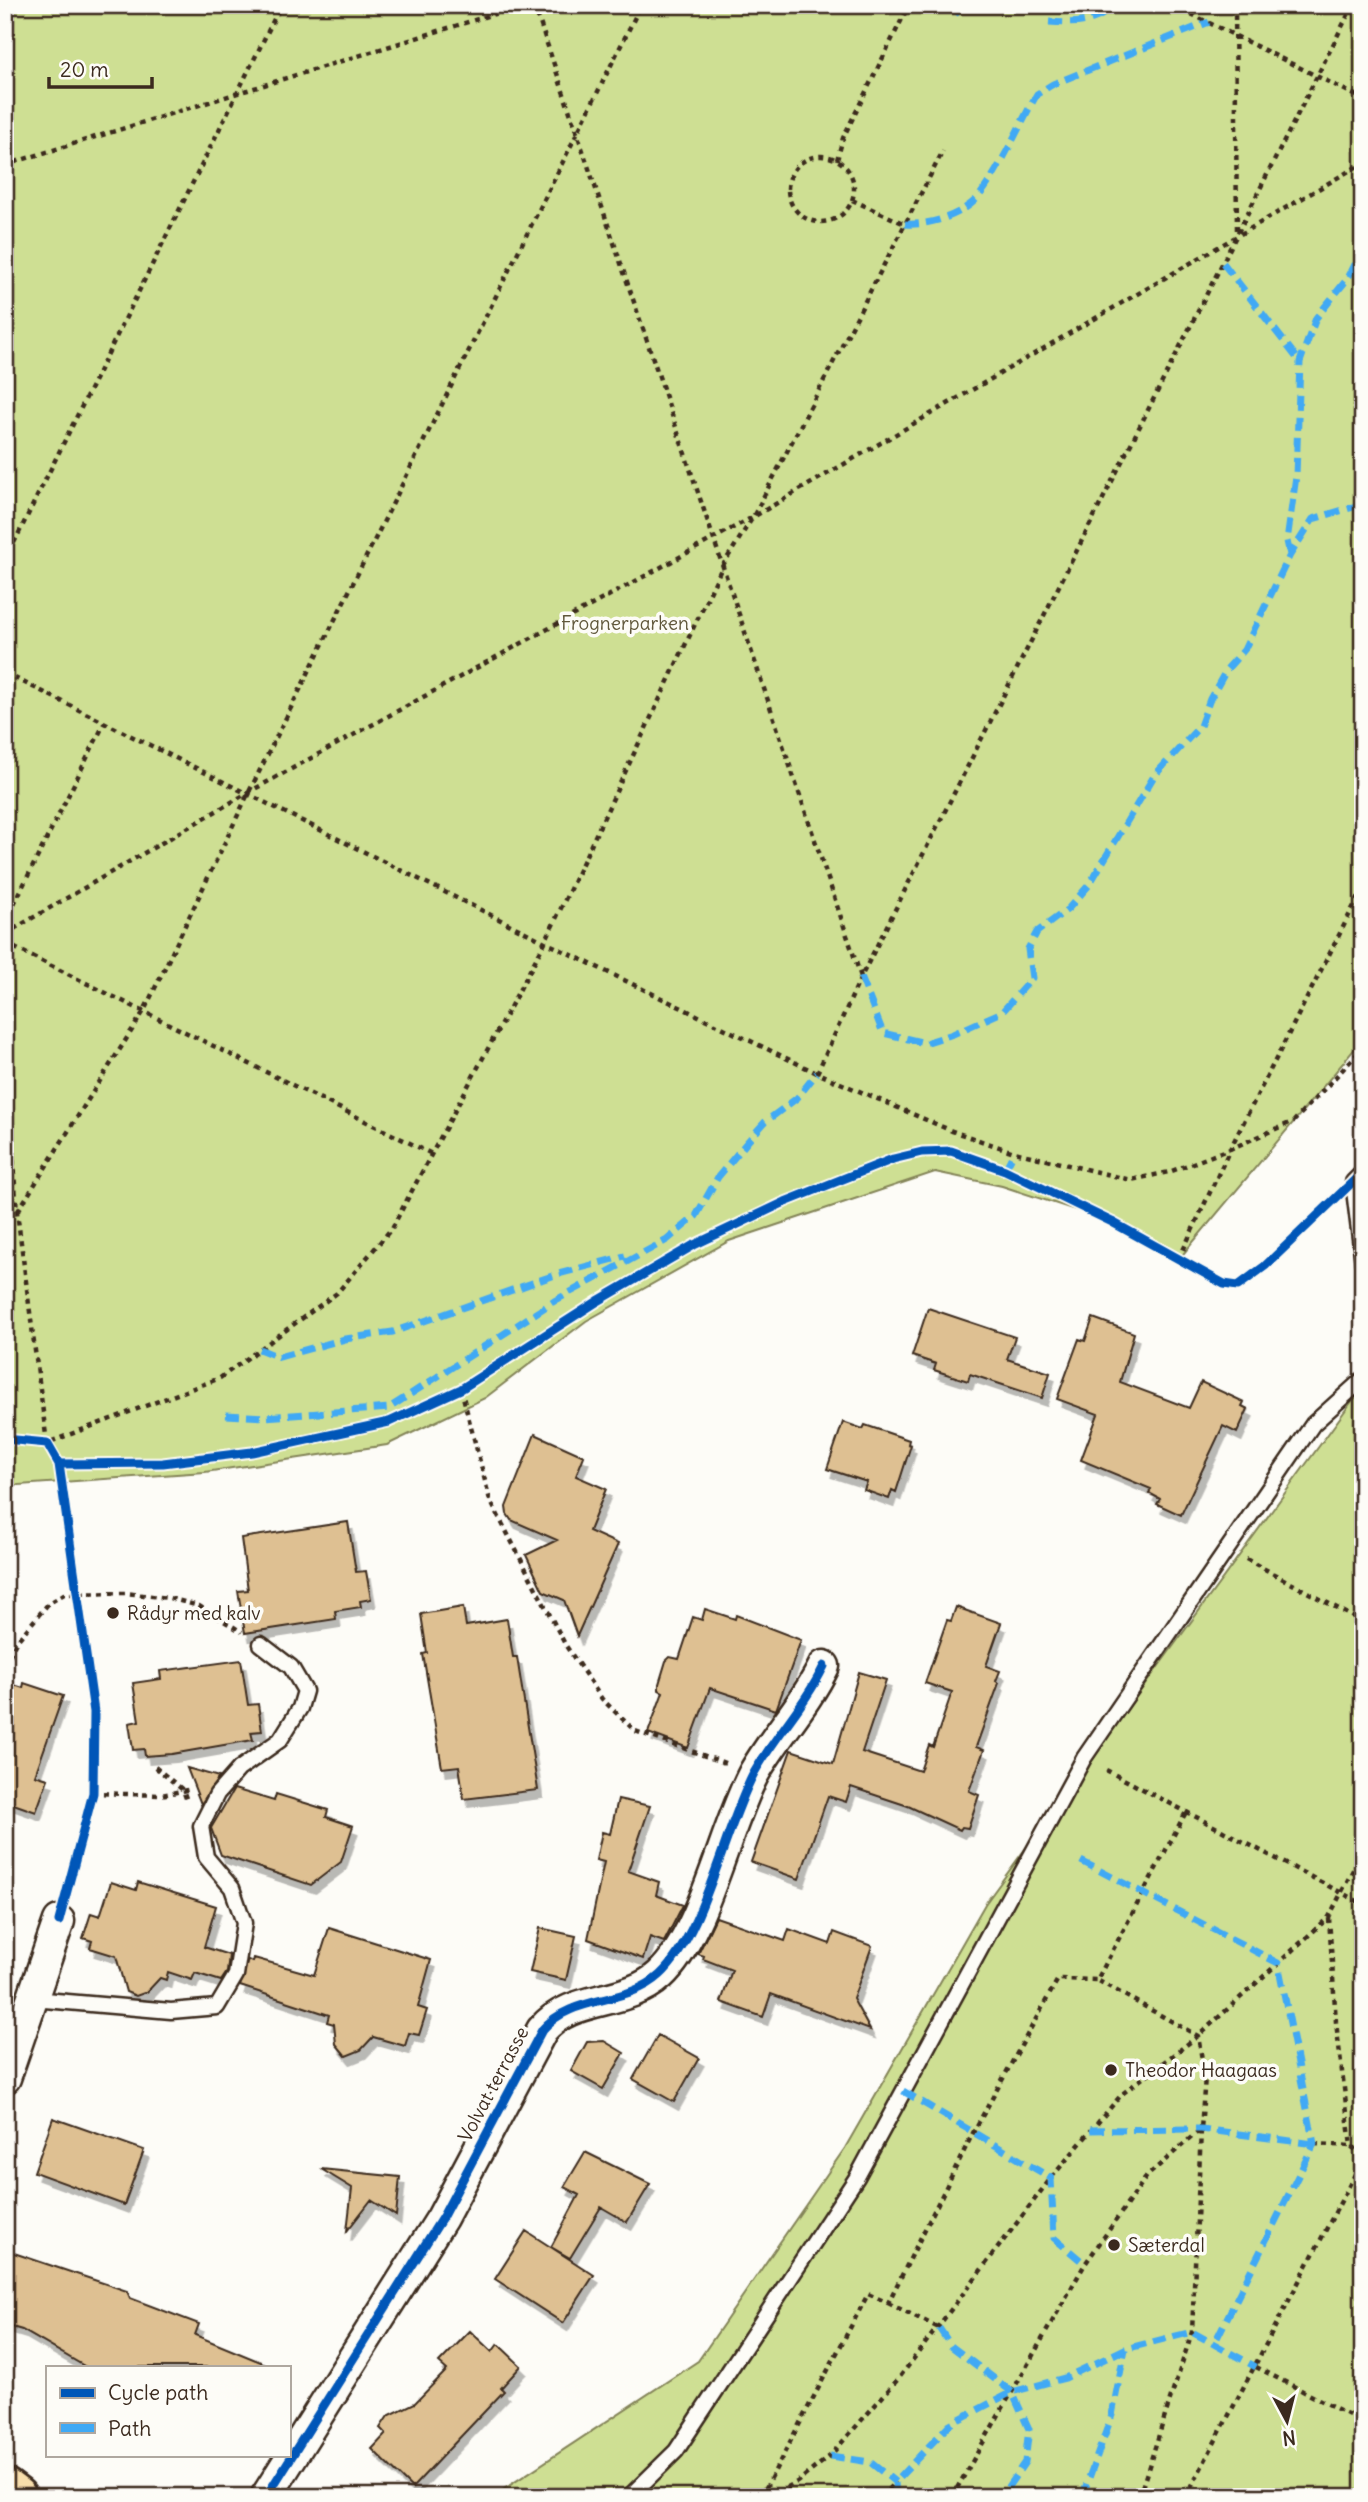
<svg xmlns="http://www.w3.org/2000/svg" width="1368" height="2502" viewBox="0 0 1368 2502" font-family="Delius,sans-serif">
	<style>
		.green { fill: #cedf93; stroke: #848458; stroke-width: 2 }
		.building { fill: #dec092; stroke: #3b2a1e; stroke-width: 2; filter: url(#shadow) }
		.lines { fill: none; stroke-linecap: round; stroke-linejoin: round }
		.service-casing { stroke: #3b2a1e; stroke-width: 19 }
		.minor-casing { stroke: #3b2a1e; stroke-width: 35 }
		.primary-casing { stroke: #3b2a1e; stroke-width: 44 }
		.path { stroke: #3b2a1e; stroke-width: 4.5; stroke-dasharray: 5 5; stroke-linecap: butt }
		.service { stroke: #fdfcf7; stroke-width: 14 }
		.minor { stroke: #fdfcf7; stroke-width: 30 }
		.primary { stroke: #f8deab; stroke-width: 38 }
		.quiet { stroke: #3fa9f5; stroke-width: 7; stroke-dasharray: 14 7; stroke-linecap: butt }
		.cycleway-casing { stroke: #fdfcf7; stroke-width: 13 }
		.cycleway { stroke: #0057b8; stroke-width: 9 }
		.poi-dot { fill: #3b2a1e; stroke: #fdfcf7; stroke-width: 2.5 }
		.labels { text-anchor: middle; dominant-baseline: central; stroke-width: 7; stroke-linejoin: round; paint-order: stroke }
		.park-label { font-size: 19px; fill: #60573b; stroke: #fdfcf7 }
		.poi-label { font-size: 19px; fill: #3b2a1e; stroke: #fdfcf7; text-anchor: start }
		.street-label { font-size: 19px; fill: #3b2a1e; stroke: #fdfcf7 }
	</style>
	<defs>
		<filter id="shadow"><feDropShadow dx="4.5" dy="8" stdDeviation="0" flood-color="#0004"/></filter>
	</defs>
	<rect width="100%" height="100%" fill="#fdfcf7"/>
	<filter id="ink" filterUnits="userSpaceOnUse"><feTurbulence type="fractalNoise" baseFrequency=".0143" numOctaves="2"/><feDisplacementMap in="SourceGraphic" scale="14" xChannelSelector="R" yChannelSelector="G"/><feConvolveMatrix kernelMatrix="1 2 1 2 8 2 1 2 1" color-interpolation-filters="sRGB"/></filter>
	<g filter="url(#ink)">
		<path class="green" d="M5,5h1358v1034l-184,220 -67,-37 -110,-36 -67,-14 -206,69 -143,80 -101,77 -98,47 -182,27 -200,14z
			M1363,1386v1111h-871l206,-136 147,-213 140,-244z"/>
		<path class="building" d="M928,1308l87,29 -8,22 43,14 -8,25 -72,-24 -2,7 -34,-11 2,-6 -24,-8z
			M1093,1318l41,15 -14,49 69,26 12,-26 43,20 -2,4 6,3 -11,24 -14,-7 -42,89 -24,-11 3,-5 -11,-6 2,-4 -70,-29 17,-46 -41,-15 22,-60 6,2z
			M843,1422l20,7 2,-4 44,15 -1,4 3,1 -15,47 -4,-2 -3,9 -25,-9 3,-8 -40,-13z
			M535,1434l49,22 -8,20 30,13 -17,42 29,13 -41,92 -13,-36 -21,-9 -17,-36 31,-15 -46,-20 -4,-6 -1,-7z
			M348,1522l8,50 10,-1 5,28 -11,2 1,6 -26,4 1,8 -91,14 -7,-42 10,-1 -7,-52z
			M463,1607l3,19 41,-7 6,38h4l21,133 -74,9 -5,-33 -17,2 -19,-114 4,-1 -6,-39z
			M956,1607l45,16 -15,43 14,5 -4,10 3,2 -23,64 8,3 -15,41 10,4 -11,33 -6,-1 -2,3 -52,-24 -57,-19 -5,15 -18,-6 -29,83 -48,-17 40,-112 42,14 26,-92 27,8 -24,72 58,19 9,-26 4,2 19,-55 -27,-9 22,-63 4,1z
			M705,1609l30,10 1,-4 65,25 -25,70 -66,-22 -22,60 -40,-15 15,-41 -4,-2v-6l7,-23 4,-4 9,2 14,-42 9,3z
			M241,1660l7,45 10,-1 4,27 -11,1 2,8 -81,14 -27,2 -1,-7 -11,1 -4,-27 10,-2 -6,-38 28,-4 -1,-8z
			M5,1682l18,6 1,-5 39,13 -28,79 13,4 -12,33 -31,-11z
			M187,1768l32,9 -18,27z
			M234,1789l40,12 2,-7 52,16 -2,7 27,9 -12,36 -30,23 -90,-30 -10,-27z
			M618,1799l32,7 -22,65 31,11 -3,13 27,10 -19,37 -14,-5 -7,22 -55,-20 16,-77 -8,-2 6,-28 8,2z
			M111,1882l25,8 2,-8 78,24 -12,41 25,8 -2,17 -6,9 -26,-8 -3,7 -24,-8 -2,8 -6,-2 -13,14 -11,4 -10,-4 -10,-36 -26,-8 2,-7 -9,-3 8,-25 9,3z
			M716,1917l69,24 4,-12 41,15 4,-12 38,14 -19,53 17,31 -99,-36 -8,23 -42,-15 11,-32 -29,-11 1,-3 -6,-2z
			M329,1928l102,32 -13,47 9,3 -8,25 -10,-2 -4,13 -32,-9 -12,13 -15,6 -10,-12 -2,-20 -7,-2 2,-7 -89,-29 8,-26 5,2 1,-4 60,17z
			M540,1928l36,8 -10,44 -36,-8z
			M658,2035l41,23 -25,44 -41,-23z
			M604,2041l20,12 -21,36 -32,-18 16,-29z
			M53,2118l91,32 -20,55 -90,-33z
			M585,2152l65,32 -23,38 -26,-15 -31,51 -19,-11 28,-52 -15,-8z
			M321,2169l79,8 -4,39 -25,-16 -24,31 5,-43z
			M526,2231l68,44 -31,48 -68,-44z
			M5,2250l122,41 3,7 69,26 -4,11 78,32h-187l-64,-37 -17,-5z
			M470,2331l22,21 6,-8 23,22 -20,22 3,3 -92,97 -40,-39 14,-15 -6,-6 8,-12 27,-13 32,-33 -8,-7z"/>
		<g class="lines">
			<g class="service-casing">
				<path id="service" d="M1363,1172l-10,10 10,81
					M33,1999l138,12 46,-4 19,-32 8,-52 -12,-35 -26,-31 -5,-31 16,-32 22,-25 41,-29 20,-32 5,-17 -14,-24 -30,-23
					M629,2497l47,-46 181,-274 227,-419 229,-334 50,-45"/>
			</g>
			<g class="minor-casing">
				<path id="minor" d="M5,2078l54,-157
					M266,2497l176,-279 100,-188c30,-36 84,-24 118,-55 43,-39 65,-148 94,-202 21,-37 51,-68 70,-107"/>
			</g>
			<g class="primary-casing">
				<path id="primary" d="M5,2488l12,9"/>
			</g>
			<path class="path" d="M534,5l327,972
				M1173,5l190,94
				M1235,5l2,227
				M788 189a33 33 0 1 1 66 0a33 33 0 1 1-66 0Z
				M837,160l6,-22 66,-133
				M5,165l518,-160
				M852,200l53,24
				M5,561l276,-556
				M5,673l540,269 272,131 135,58 62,21 117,28 38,-8 61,-23 133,-261
				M5,922l100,-200
				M5,934l244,-142 504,-275 610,-354
				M5,943l427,211
				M5,1050l12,162 30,231 173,-65 117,-85 55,-65 153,-286 178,-377 30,-48 190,-366
				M817,1073l44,-96 492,-972
				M18,1211l126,-200 105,-219 392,-787
				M1179,1259l51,-110 64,-28 69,-73
				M461,1389l29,111 76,146 36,53 33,32 90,32
				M1246,1559l117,63
				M5,1665l11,-23 32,-38 16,-10 61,-1 44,5 30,8 43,26
				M155,1767l28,23 4,11
				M1106,1770l257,134
				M93,1793l68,2 31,-6
				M1329,1918l7,104 15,124 12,11
				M1314,2144l37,2
				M888,2303l51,25
				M1256,2367l107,55
				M761,2497l107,-203 20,9 86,-172 84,-152 39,1 89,-168
				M769,2497l28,-15 33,-26 69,-78 152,-200 71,-84 76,-58 131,-119 34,-67
				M881,2497l14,-15
				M952,2497l133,-233 62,-88 54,-47 4,-52 -7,-41 -101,-56
				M1139,2497l53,-165 9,-202
				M1186,2497l177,-338"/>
			<use href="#service" class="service"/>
			<use href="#minor" class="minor"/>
			<use href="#primary" class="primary"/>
			<path class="quiet" d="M949,5l14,11
				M1049,22c26,2 46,2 66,-17
				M905,224c24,2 59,-9 75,-29 22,-29 38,-68 57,-101l16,-10 156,-62
				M1223,263l77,99
				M1290,555l-3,-14 9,-65 4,-114 16,-44 32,-40 15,-29
				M861,977l22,56 42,10 28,-9 49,-22 30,-34 -4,-29 9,-17 31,-23 21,-24 65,-109 46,-50 10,-27 17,-30 17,-19 46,-95 23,-36 50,-15
				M1005,1170l9,-18
				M259,1349l20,8 66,-18 48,-7 162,-57 70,-19
				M226,1415l40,2 123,-9 167,-108 111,-60 29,-24 22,-39 30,-36 17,-19 32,-24 20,-25
				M1081,1861l197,102 36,181 -100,200
				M903,2091l148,87 3,60 31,26
				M1090,2130l111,-1 113,15
				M939,2328l12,18 61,46 17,37 -4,33 -24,35
				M830,2456l40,6 25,20
				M896,2497l-1,-15 55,-58 62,-32 53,-14 60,-29 67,-17 64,35
				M1082,2497l30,-82 13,-66"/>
			<g class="cycleway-casing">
				<path id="cycleway" d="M5,1439l42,4 12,21 35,248 -1,81 -34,128
					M59,1464l104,-1 89,-11 137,-30 72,-33 137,-88 96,-56 91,-43 108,-43 29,-7 29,-1 54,19 107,52 112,62 14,2 27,-20 98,-94
					M266,2497l176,-279 100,-188c30,-36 84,-24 118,-55 43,-39 65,-148 94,-202 21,-37 51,-68 70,-107"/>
			</g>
			<use href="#cycleway" class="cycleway"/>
		</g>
	</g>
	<g class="poi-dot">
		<circle cx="113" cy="1613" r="7"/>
		<circle cx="1111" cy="2070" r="7"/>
		<circle cx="1114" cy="2245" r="7"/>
	</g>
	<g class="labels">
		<g class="park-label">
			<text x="625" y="623">Frognerparken</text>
		</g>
		<g class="poi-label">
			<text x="127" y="1613">Rådyr med kalv</text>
			<text x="1125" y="2070">Theodor Haagaas</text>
			<text x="1128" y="2245">Sæterdal</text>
		</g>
		<g class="street-label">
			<text transform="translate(493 2084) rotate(-62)">Volvat terrasse</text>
		</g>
	</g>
	<rect width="1368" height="2502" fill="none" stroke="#fdfcf7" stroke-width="28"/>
	<rect x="14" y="14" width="1340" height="2474" fill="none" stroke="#3b2a1e" stroke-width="2.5" filter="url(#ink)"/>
	<rect x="46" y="2366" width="245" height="91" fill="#fdfcf7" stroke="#afa8a0" stroke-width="2"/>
	<rect x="60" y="2388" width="35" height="10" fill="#0057b8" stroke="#afa8a0" stroke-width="2"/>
	<text x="108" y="2400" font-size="21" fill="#3b2a1e">Cycle path</text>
	<rect x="60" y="2423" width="35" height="10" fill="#3fa9f5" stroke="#afa8a0" stroke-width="2"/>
	<text x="108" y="2436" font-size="21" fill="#3b2a1e">Path</text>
	<g transform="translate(1287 2421) rotate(173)" stroke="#fdfcf7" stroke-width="5" paint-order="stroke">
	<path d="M0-5L12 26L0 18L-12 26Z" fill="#3b2a1e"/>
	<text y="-10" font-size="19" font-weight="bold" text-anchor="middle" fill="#3b2a1e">N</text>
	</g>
	<path d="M49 77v10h103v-10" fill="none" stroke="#3b2a1e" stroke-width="3.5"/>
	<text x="60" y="77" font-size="21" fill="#3b2a1e" stroke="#fdfcf7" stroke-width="5" paint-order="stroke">20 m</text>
</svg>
